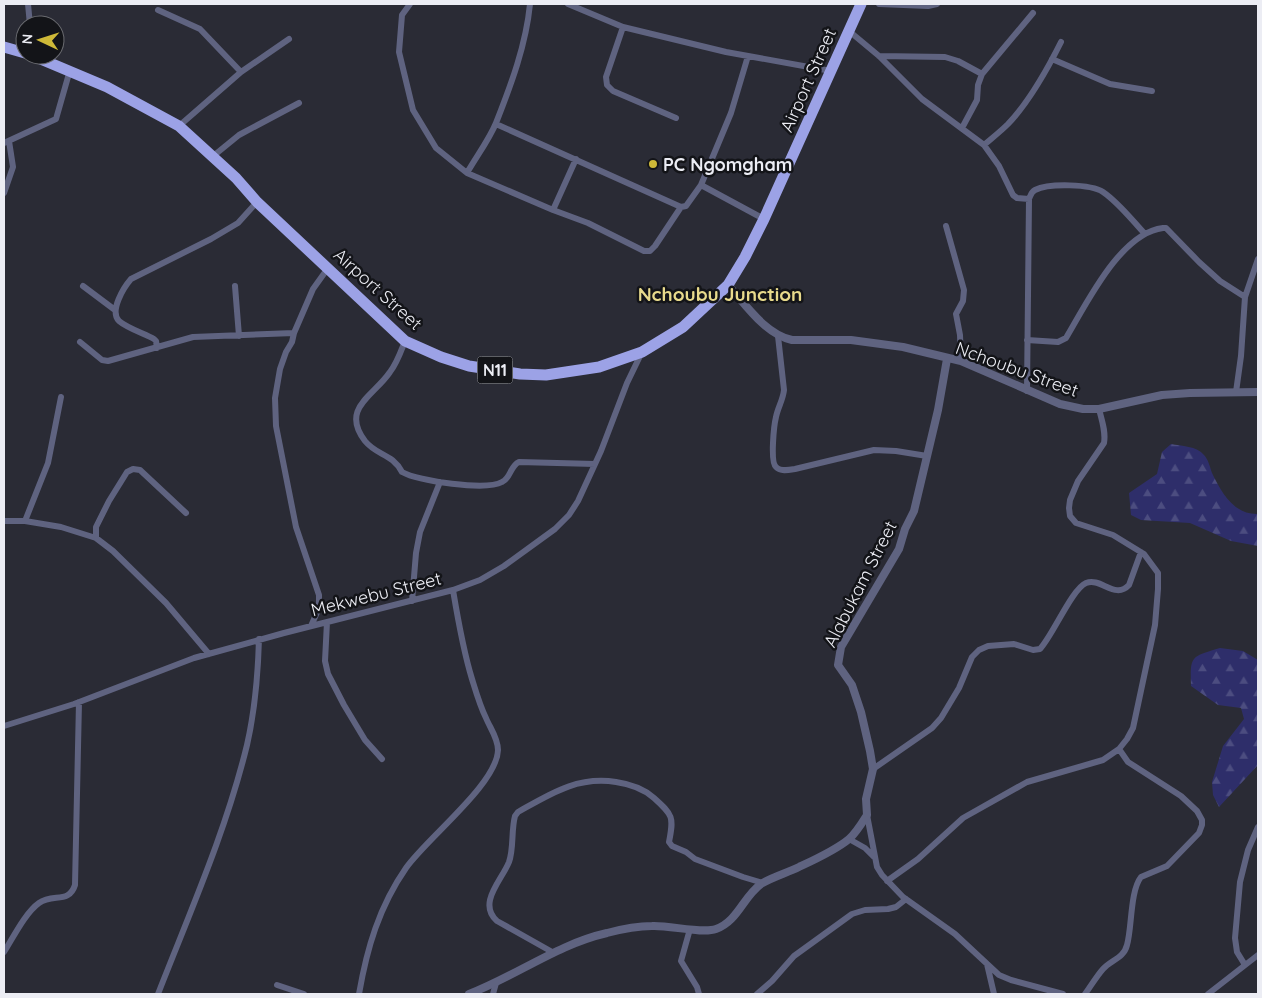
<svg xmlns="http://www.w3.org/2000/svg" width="1262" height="998" viewBox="0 0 1262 998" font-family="Quicksand,sans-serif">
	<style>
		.forest { fill: url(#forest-firs) }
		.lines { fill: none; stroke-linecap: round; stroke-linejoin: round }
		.minor { stroke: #5f6380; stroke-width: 6 }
		.tertiary { stroke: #5f6380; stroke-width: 8 }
		.trunk { stroke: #9ca2e6; stroke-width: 11 }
		.poi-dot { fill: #ceb938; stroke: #131418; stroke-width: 2 }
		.labels { text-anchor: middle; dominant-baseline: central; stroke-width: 5; stroke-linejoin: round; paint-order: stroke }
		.shield { fill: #131418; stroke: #abacb2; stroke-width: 1 }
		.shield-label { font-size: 16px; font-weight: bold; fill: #ecedf4 }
		.street-label { font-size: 18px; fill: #ecedf4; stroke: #131418 }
		.poi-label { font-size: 18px; font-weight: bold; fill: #ecedf4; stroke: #131418; text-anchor: start }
		.neighbourhood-label { font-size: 19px; font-weight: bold; fill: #e8da8c; stroke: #131418 }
	</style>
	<defs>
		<pattern id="forest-firs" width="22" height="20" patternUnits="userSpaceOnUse" patternTransform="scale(1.25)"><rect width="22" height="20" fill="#2e2e6a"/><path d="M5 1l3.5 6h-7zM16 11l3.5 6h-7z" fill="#4c4d80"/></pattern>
	</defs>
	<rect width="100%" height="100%" fill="#2a2b35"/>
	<path class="forest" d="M1171,444c10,2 26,2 33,11 4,4 6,12 8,18 9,19 22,42 46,41v32l-27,-5 -41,-18 -49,-3 -10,-5 -2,-22 28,-19 5,-22z
		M1220,648l23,3 15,9v105l-39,42 -6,-12 -1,-13 11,-36 21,-27 -3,-11 -23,-3 -27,-19c-1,-31 0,-29 29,-38z"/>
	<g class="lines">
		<path class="minor" d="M28,4l2,21
			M410,4l-8,11 -3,37 14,58 23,38 31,25 86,37 35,13 56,28h6l5,-5 26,-39
			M568,4l55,23 103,25 105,19
			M879,4l49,2 9,-2
			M158,10l42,19 41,43
			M623,27l-17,50 1,8 6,6 63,27
			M849,31l30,25 43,43 62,46 15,21 14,29 4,3 12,1
			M879,56l66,1 13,4 24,13
			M1052,59l58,25 42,7
			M496,124l185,83 5,-1 15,-21 63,34
			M179,126l62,-54 48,-33
			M962,128l15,-28 1,-15 4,-11 51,-61
			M4,143l52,-24 14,-49
			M984,145c8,-7 16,-13 24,-21 22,-23 39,-54 53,-82
			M212,157l27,-22 60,-32
			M467,173c9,-16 22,-33 29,-50 15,-38 30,-78 34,-119
			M701,185l30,-72 17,-57
			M4,193l9,-26 -4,-26
			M553,210l23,-51
			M946,226l18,64 -1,11 -7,13 4,21 1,26
			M83,286l32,24
			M235,286l4,50
			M1245,297l13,-38
			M778,336l6,54c-1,10 -6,17 -8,27 -2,8 -6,45 0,50 5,5 13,3 19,2l79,-19 22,1 31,5
			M1027,340l31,2 8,-4c20,-33 54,-105 97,-110h3l33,34 21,19 25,16 -4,59 -5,36
			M405,341c-4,10 -8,22 -15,31 -16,24 -50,36 -25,69 12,15 27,12 37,31 16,9 84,19 100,10 9,-4 8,-16 17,-20l76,2
			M80,342l22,18 6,1 85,-24 101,-4
			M157,348l-1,-7 -2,-2c-9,-5 -27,-11 -35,-18 -10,-10 5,-34 12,-42l80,-40 27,-16 19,-21
			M1027,391l2,-192c2,-4 2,-7 6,-9 14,-7 56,-6 68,2 16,11 28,27 41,41
			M4,521h21l36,6 35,11 17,13 53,52 43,51
			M25,521l23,-58 13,-66
			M96,538v-11l13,-26 18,-29 6,-3 7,1 46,43
			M412,601l4,-48 4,-21 20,-50
			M327,622l-2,39 3,13 16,31 21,35 17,19
			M311,626l8,-18v-13l-23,-68 -20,-101 -1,-28 5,-29 6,-17 6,-10 2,-9 19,-44 15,-21
			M4,726l70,-22 120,-46 90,-25 169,-43 27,-10 24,-14 51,-37 14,-14 9,-14 23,-50 26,-68 15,-31
			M873,769l59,-41 9,-10 18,-30 13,-31 7,-7 9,-4 26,-2 19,6 7,-1c13,-14 32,-60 46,-66 15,-6 29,17 43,2l12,-33
			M867,815l10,52 5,8 21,22 52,37 44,41 12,5 52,14
			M849,839l16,9 9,9
			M887,881l31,-22 45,-41 64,-36 76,-22 16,-11 8,-10 6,-11 22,-103 3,-36v-16l-14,-19 -31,-19 -37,-12 -6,-7 -1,-8 1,-8 8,-19 26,-38c2,-11 -2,-22 -5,-34
			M690,929l-9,32 16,26 2,7
			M4,952c9,-14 21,-39 35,-49 14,-10 30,1 36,-18l4,-183
			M554,953l-57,-32c-20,-18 5,-41 12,-59 5,-14 2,-31 6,-46l3,-4c32,-18 59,-36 98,-30 14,2 27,6 38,16 19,17 20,19 15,44l3,4 14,6 9,7 48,18 20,6
			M987,964l7,30
			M1245,965l-8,-13 -2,-14 5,-56 8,-32 10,-23
			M277,985l27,9
			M158,994c32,-82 68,-163 89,-249 8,-35 11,-71 12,-106
			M359,994c8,-46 20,-87 47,-126 21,-30 91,-84 92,-118 0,-12 -8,-22 -12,-32 -6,-12 -10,-26 -14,-39 -9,-29 -14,-59 -19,-89
			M493,994l3,-11
			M757,994l15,-13 22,-25 58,-42 13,-4 23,-1 8,-2 10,-8
			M1085,994c6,-8 11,-17 18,-25 8,-9 21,-11 24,-24 5,-17 3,-54 14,-68l26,-11 32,-33 3,-8v-5l-5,-9 -16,-15 -53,-34 -9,-13
			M1208,994l50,-39"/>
		<path class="tertiary" d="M728,285c18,20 37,49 64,55h59l52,7 58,14 99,43 23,5h16l63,-14 28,-2 68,-1
			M469,994c47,-18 89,-50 138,-61 15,-4 31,-7 45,-7 17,-1 50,8 64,3 22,-8 27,-32 45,-45 11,-7 26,-11 38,-17 15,-7 37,-17 50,-28 7,-6 13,-16 18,-24l-1,-16 7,-30 -3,-18 -9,-39 -9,-27 -14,-20 3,-18 58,-98 6,-20 9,-18 24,-101 9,-51"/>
		<path class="trunk" d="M4,47l21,6
			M31,55l76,32 72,39 57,52 21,24 148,139 36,16 28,9 51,8 26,1 53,-8 43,-15 41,-25 45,-42 17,-28 19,-38 97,-215"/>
	</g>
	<circle class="poi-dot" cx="653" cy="164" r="5"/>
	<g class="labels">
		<rect class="shield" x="477.5" y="356.5" width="35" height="27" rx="4"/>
		<g class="shield-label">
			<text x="495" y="370">N11</text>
		</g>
		<g class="street-label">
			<text transform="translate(808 80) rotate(-66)">Airport Street</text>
			<text transform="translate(378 289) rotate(42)">Airport Street</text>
			<text transform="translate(1017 369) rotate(20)">Nchoubu Street</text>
			<text transform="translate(860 584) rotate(-63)">Alabukam Street</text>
			<text transform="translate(376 594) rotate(-14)">Mekwebu Street</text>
		</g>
		<g class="poi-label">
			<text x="663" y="164">PC Ngomgham</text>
		</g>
		<g class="neighbourhood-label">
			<text x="720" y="294">Nchoubu Junction</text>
		</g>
	</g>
	<rect width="1262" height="998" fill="none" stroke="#ecedf4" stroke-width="10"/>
	<g transform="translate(40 40) rotate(274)"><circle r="24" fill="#131418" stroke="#6a6b70"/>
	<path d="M0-4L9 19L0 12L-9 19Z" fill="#ceb938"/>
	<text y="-8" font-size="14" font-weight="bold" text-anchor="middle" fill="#ecedf4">N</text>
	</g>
</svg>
